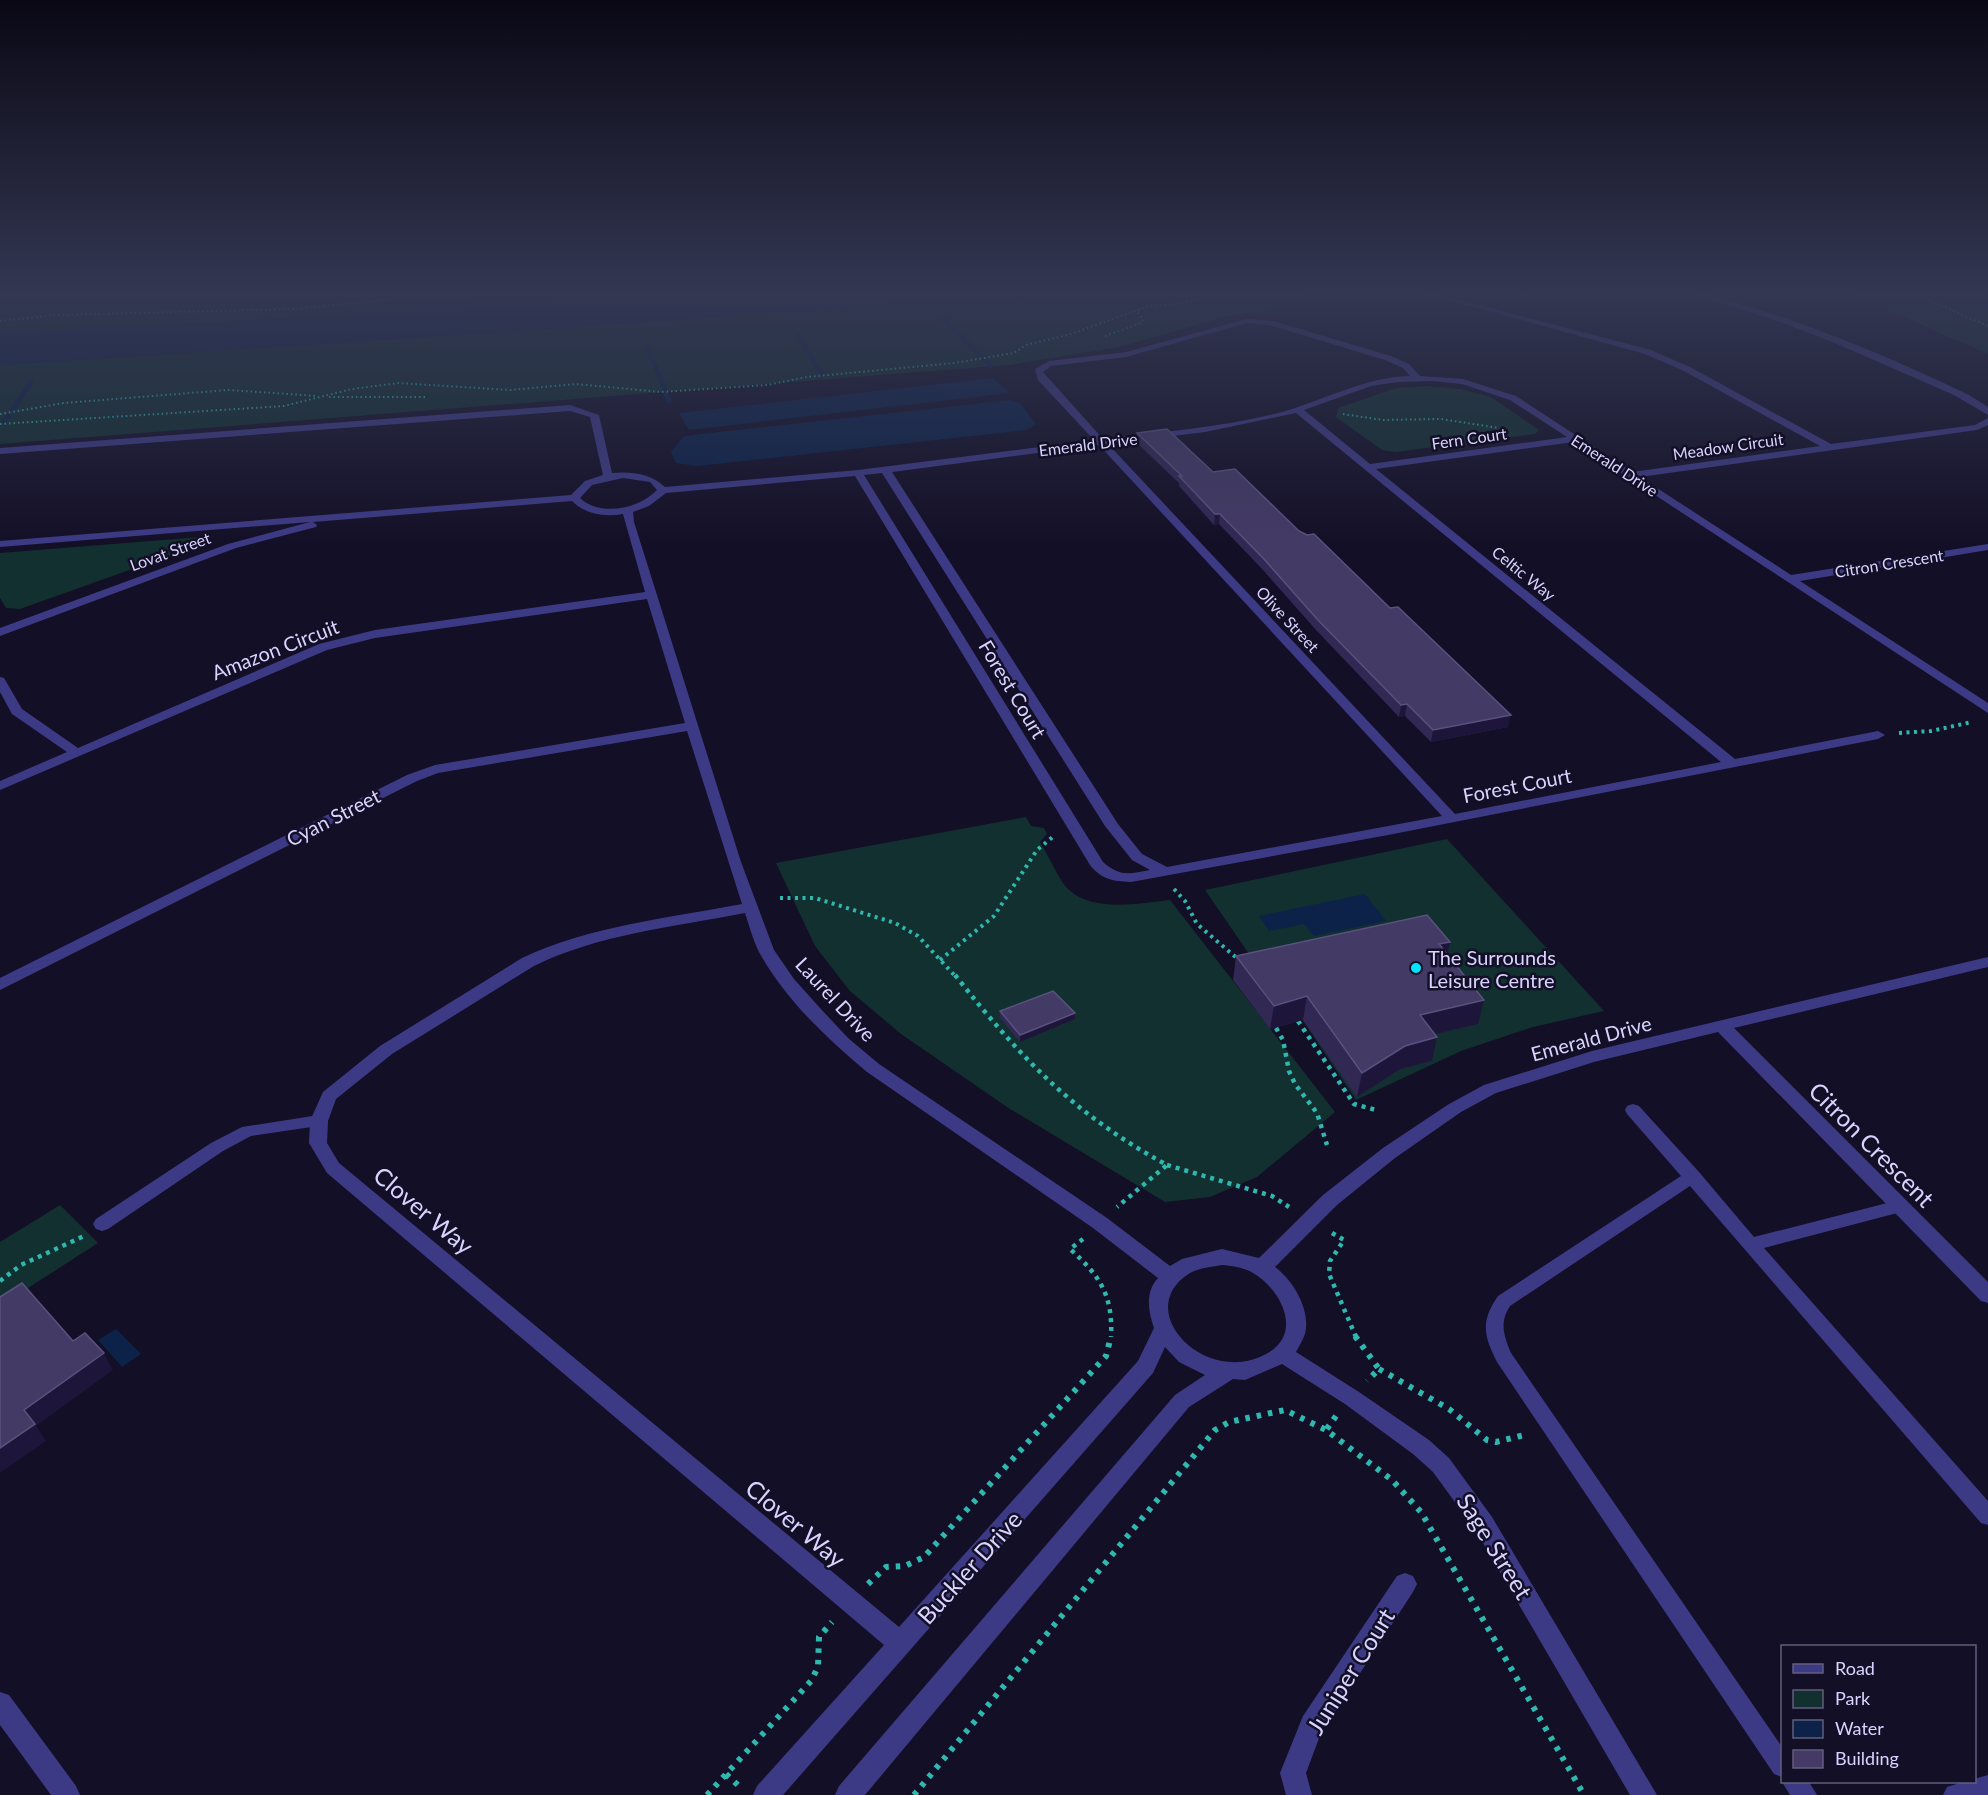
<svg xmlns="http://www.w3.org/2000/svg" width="1988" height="1795" viewBox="0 0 1988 1795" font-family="Lato,sans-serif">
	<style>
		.green { fill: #12302f }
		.water { fill: #0c2248 }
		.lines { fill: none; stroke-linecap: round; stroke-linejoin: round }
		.stream { stroke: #0c2248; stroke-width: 5 }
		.path-far3 { stroke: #2fb8b0; stroke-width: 2; stroke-dasharray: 1.5 3; stroke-linecap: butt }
		.path-far2 { stroke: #2fb8b0; stroke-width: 4; stroke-dasharray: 3 4.5; stroke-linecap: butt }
		.path-far1 { stroke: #2fb8b0; stroke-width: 4.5; stroke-dasharray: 4 5; stroke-linecap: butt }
		.path { stroke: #2fb8b0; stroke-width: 6; stroke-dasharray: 4.5 7; stroke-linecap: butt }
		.service { fill: #3d3a85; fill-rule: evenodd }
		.minor { fill: #3d3a85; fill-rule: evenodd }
		.wall { fill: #312854 }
		.shaded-wall { fill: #1d163a }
		.building { fill: #433a66; stroke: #5a527e; stroke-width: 1.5 }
		.poi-dot { fill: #00e5ff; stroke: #130f26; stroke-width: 2 }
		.labels { text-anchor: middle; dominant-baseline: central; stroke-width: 5; stroke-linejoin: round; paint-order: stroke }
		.far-street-label { font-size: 16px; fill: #d9d4ff; stroke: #130f26 }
		.street-label { font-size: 20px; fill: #d9d4ff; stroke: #130f26 }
		.poi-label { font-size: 20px; fill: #d9d4ff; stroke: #130f26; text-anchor: start }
		.near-street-label { font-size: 24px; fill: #d9d4ff; stroke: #130f26 }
	</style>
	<rect width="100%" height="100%" fill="#130f26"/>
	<path class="green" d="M0,293h600l-255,22 -345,20z
		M959,293h355l-52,20 -5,-2 -33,6 -105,30 -110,18 -1009,79v-79l844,-56z
		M1849,293h139v61z
		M1426,386l34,3 31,8 48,33 -4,4 -140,18 -13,-2 -46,-33 2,-9 58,-20z
		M213,536l-5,6 -188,67 -14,-1 -6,-10v-45z
		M1026,817l5,9 13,2 3,6 -7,8c8,12 19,39 29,48 27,23 69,13 101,10l165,212 -78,65 -47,20 -45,5 -155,-93 -109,-75 -51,-43 -35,-45 -39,-83z
		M1447,839l157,172 -71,16 -72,24 -105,49 -89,-133h-9l-53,-77z
		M60,1205l38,38 -98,63v-64z"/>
	<path class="water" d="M604,293h355l-115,16 -844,56v-32l338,-18z
		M993,378l17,15 -321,37 -10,-17z
		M1010,400l10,3 16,21 -10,6 -329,36 -21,-3 -5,-11 12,-15 9,-2z
		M1365,894l21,27 -72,15 -10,-12 -35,7 -10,-15z
		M116,1329l25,25 -19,13 -24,-27z"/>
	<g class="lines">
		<path class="stream" d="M944,319l38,38
			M798,336l24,38
			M648,349l17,40
			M985,359l5,7
			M666,394l3,7
			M13,409l18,-27
			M4,421l5,-6"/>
		<path class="path-far3" d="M1912,293l76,33
			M0,321l55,-6 238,-6 167,-16
			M1105,336l36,-13 2,-4 -6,-7 3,-3
			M329,397h97
			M0,414l64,-11 164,-13 90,6
			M1343,414l40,6 58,-1 58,9
			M0,424l284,-18 68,-17 46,-6 112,7 66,-6 85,8 106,-7 40,-8 147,-14 60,-10 12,-8 42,-10 81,-29 30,-2 46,-11"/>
		<path class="path-far2" d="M1899,733l32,-2 41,-9
			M1174,889l11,12 12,23 42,36
			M780,898h35l80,25 23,13 38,41
			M940,960l54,-44 43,-66 18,-15"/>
		<path class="path-far1" d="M955,975c65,82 118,139 212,190l-50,42
			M1298,1021l56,83 22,6
			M1276,1028l7,12 6,31 6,13 22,29 10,32
			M1167,1165l105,31 17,11
			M1332,1233l12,7 -14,21 -1,13 27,63
			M1083,1239l-13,10c30,27 43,46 41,88
			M0,1281l21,-16 63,-29"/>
		<path class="path" d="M1355,1336l24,33 -12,12
			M1379,1369l70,40 38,31 9,2 32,-8
			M1336,1416l-10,14 66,50 29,32 163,283
			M868,1584l18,-17 19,-1 19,-9 182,-201 5,-20
			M726,1774l15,14
			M707,1795l104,-114 7,-14 1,-30 13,-15
			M914,1795l301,-365 14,-8 56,-12 41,20"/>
		<path class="service" d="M1633,1104l6,2 60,66 55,65 145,-37 6,1 2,5 -2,5 -141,37 224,253v24l-7,-2 -291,-337 -180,120c-11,17 -6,30 1,47l271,394v30l-8,-3 -277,-412c-13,-26 -17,-40 1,-66l183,-120 -54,-62 -2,-4 2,-4z
			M319,1115l6,2 2,4 -2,4 -74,11 -28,15 -115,78 -6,2 -6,-2 -3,-5 3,-5 115,-76 31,-16z
			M1988,1775v20h-45l4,-8 16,-5h11v-3z
			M1782,1782h27l8,13h-27z"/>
		<path class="minor" d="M1423,293h11l217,57 39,17 141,77 144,-19 13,-7v7l-11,5 -337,47 151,98 197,-31v6l-188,31 188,122v10l-414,-271 -198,27 359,290 143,-28 7,4 -7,4 -490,96 -257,47c-18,-1 -29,-2 -41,-17l-235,-389 -189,17 -17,13 -16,6 1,10 107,340 33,88 20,29 26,29 28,30 31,26 228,154 63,48 12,-7 40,-10 37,9 64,-63 60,-47 66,-44 35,-19 108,-34 396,-94v10l-254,61 254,254v21l-7,-2 -263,-269 -124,30 -98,31 -35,19 -66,46 -58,47 -62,62c19,14 36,44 30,67 -2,6 -6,12 -9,18l63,40 70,48 20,18 43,59 165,278h-27l-154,-264 -43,-59 -20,-18 -68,-50 -63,-40 -37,16 -12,-1 -44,28 -324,388h-30l4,-9 336,-391 30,-20 -26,-13 -14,-15 -12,26 -370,422h-30l4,-9 127,-141 -557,-472 -18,-30 1,-22 13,-29 57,-46 142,-88c68,-32 147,-40 220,-54l-55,-173 -249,42 -21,8 -417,209v-12l407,-203 28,-10 250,-42 -38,-124 -272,39 -48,12 -327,140v-9l67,-29 -55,-38 -12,-22v-15l4,1 18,31 56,39 241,-104 56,-14 270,-38 -22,-78c-18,3 -37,1 -51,-13l-259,21 4,3 -1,2 -80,21 -236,88v-8l228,-84 82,-22 -310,25v-6l571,-46 14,-14 18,-6 -13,-58 -20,-6 -570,43v-6l570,-43 29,10 13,58c19,-2 40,1 53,14l193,-17 236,-30 -56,-60 -3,-11 14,-8 77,-9 121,-33 26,2 118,35 18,8 11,12 43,3 53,17 116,76 188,-26 -136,-75 -39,-17zM1247,323l22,2 116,35 18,8 7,8c-46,1 -85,24 -128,36 -58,15 -120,20 -179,27l-60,-67 8,-6 75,-9zM1433,381l29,3 48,16 57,37 -197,27 -66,-54 67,-24 27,-4zM1296,413l425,349 -266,52 -347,-370 97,-12zM1099,445l343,371 -275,51 -25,-13 -24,-30 -226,-352zM882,473l223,353 27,34 18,10c-21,4 -30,7 -47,-8l-239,-387zM623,478l27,4 7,8c-18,19 -57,27 -77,8l12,-13zM745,913c4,12 8,27 14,39 26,47 67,86 108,120l226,156 65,50c-13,14 -10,33 -4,50l-16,33 -239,266 -560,-464 -12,-20 1,-22 8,-22 56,-45 142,-88c65,-32 140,-39 211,-53zM1222,1265c10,1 21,2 31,8 25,14 50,56 18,78 -60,40 -140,-37 -84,-76 9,-7 25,-8 35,-10z
			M1687,293c18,-2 37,6 54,11 78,23 155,56 228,91l19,12v8l-34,-20 -119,-52 -57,-22z
			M1405,1573l8,3 4,8 -4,8 -92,141 -15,40 6,22h-26l-6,-22 23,-57 94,-140z
			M0,1692l9,3 67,91 4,9h-29l-51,-70z"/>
	</g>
	<path class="wall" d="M1137,433l76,39 86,59 209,196 -77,15 -26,-26 -6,1 -83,-87 -53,-60 -44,-46 -5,1 -35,-39v-3l-42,-40z
		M1450,942l-3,13 31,69 -43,10 2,3 -5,24 -32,8 -43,28 -54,-77 -33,9 -37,-49 3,-24z
		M1000,1011l75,2v6l-55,23 -20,-24z"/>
	<path class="shaded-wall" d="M1215,514h5l-1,10 -5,1z
		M1407,704l-2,12 -6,1 2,-12z
		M1511,715l-3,12 -77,15 2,-12z
		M1450,942l-5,23 -6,-21z
		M1307,996l-4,24 -33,9 4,-23z
		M1484,1000l-6,24 -63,15 5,-24z
		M1075,1013v6l-55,23v-7z
		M1437,1037l-5,24 -32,8 -43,28 5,-24 43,-27z
		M104,1353l9,17 -77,56 10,15 -46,32v-25l24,-38z"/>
	<path class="building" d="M1167,429l46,43 22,-3 64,62 8,4 7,-1 76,74 8,-1 113,108 -78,15 -26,-26 -6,1 -84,-86 -53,-60 -44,-45h-5l-36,-38h3l-45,-43z
		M1427,915l23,27 -11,2 45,56 -64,15 17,22 -32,9 -43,27 -55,-77 -33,10 -38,-50z
		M1053,991l22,22 -55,22 -20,-24z
		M22,1283l51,58 12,-8 19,20 -80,57 11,14 -35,24v-151z"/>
	<linearGradient id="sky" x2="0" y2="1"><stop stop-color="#0a0815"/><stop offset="0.54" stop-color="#333752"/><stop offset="1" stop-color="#333752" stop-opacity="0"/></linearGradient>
	<rect width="1988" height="544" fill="url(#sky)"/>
	<circle class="poi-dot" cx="1416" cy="968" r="6"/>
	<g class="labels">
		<g class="far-street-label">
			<text transform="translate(1469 438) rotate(-8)">Fern Court</text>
			<text transform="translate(1088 444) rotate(-7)">Emerald Drive</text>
			<text transform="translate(1728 446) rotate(-8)">Meadow Circuit</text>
			<text transform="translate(1615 465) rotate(33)">Emerald Drive</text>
			<text transform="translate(170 551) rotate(-20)">Lovat Street</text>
			<text transform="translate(1889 563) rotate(-9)">Citron Crescent</text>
			<text transform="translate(1524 573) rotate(39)">Celtic Way</text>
			<text transform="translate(1288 619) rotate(47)">Olive Street</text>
		</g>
		<g class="street-label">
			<text transform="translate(275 649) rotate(-21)">Amazon Circuit</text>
			<text transform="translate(1013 689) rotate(59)">Forest Court</text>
			<text transform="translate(1517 785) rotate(-11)">Forest Court</text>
			<text transform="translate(333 817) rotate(-27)">Cyan Street</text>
			<text transform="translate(836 999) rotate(47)">Laurel Drive</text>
			<text transform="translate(1591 1038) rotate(-15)">Emerald Drive</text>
		</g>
		<g class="poi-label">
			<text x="1428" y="957">The Surrounds<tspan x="1428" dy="23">Leisure Centre</tspan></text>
		</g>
		<g class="near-street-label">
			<text transform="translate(1872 1144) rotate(45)">Citron Crescent</text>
			<text transform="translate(424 1210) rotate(40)">Clover Way</text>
			<text transform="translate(796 1523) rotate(40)">Clover Way</text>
			<text transform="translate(1495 1546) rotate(58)">Sage Street</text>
			<text transform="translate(969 1567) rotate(-48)">Buckler Drive</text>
			<text transform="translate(1350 1671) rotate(-58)">Juniper Court</text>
		</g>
	</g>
	<rect x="1781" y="1645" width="195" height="138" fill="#130f26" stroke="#625e7d" stroke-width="1.5"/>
	<rect x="1793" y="1664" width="30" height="9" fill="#3d3a85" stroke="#625e7d" stroke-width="1.5"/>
	<text x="1835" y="1675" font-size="18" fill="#d9d4ff">Road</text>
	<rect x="1793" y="1690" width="30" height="18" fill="#12302f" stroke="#625e7d" stroke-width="1.5"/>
	<text x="1835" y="1705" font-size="18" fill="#d9d4ff">Park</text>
	<rect x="1793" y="1720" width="30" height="18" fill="#0c2248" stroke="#625e7d" stroke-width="1.5"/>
	<text x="1835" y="1735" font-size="18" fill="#d9d4ff">Water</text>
	<rect x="1793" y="1750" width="30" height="18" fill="#433a66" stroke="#625e7d" stroke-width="1.5"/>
	<text x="1835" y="1765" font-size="18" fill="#d9d4ff">Building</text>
</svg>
